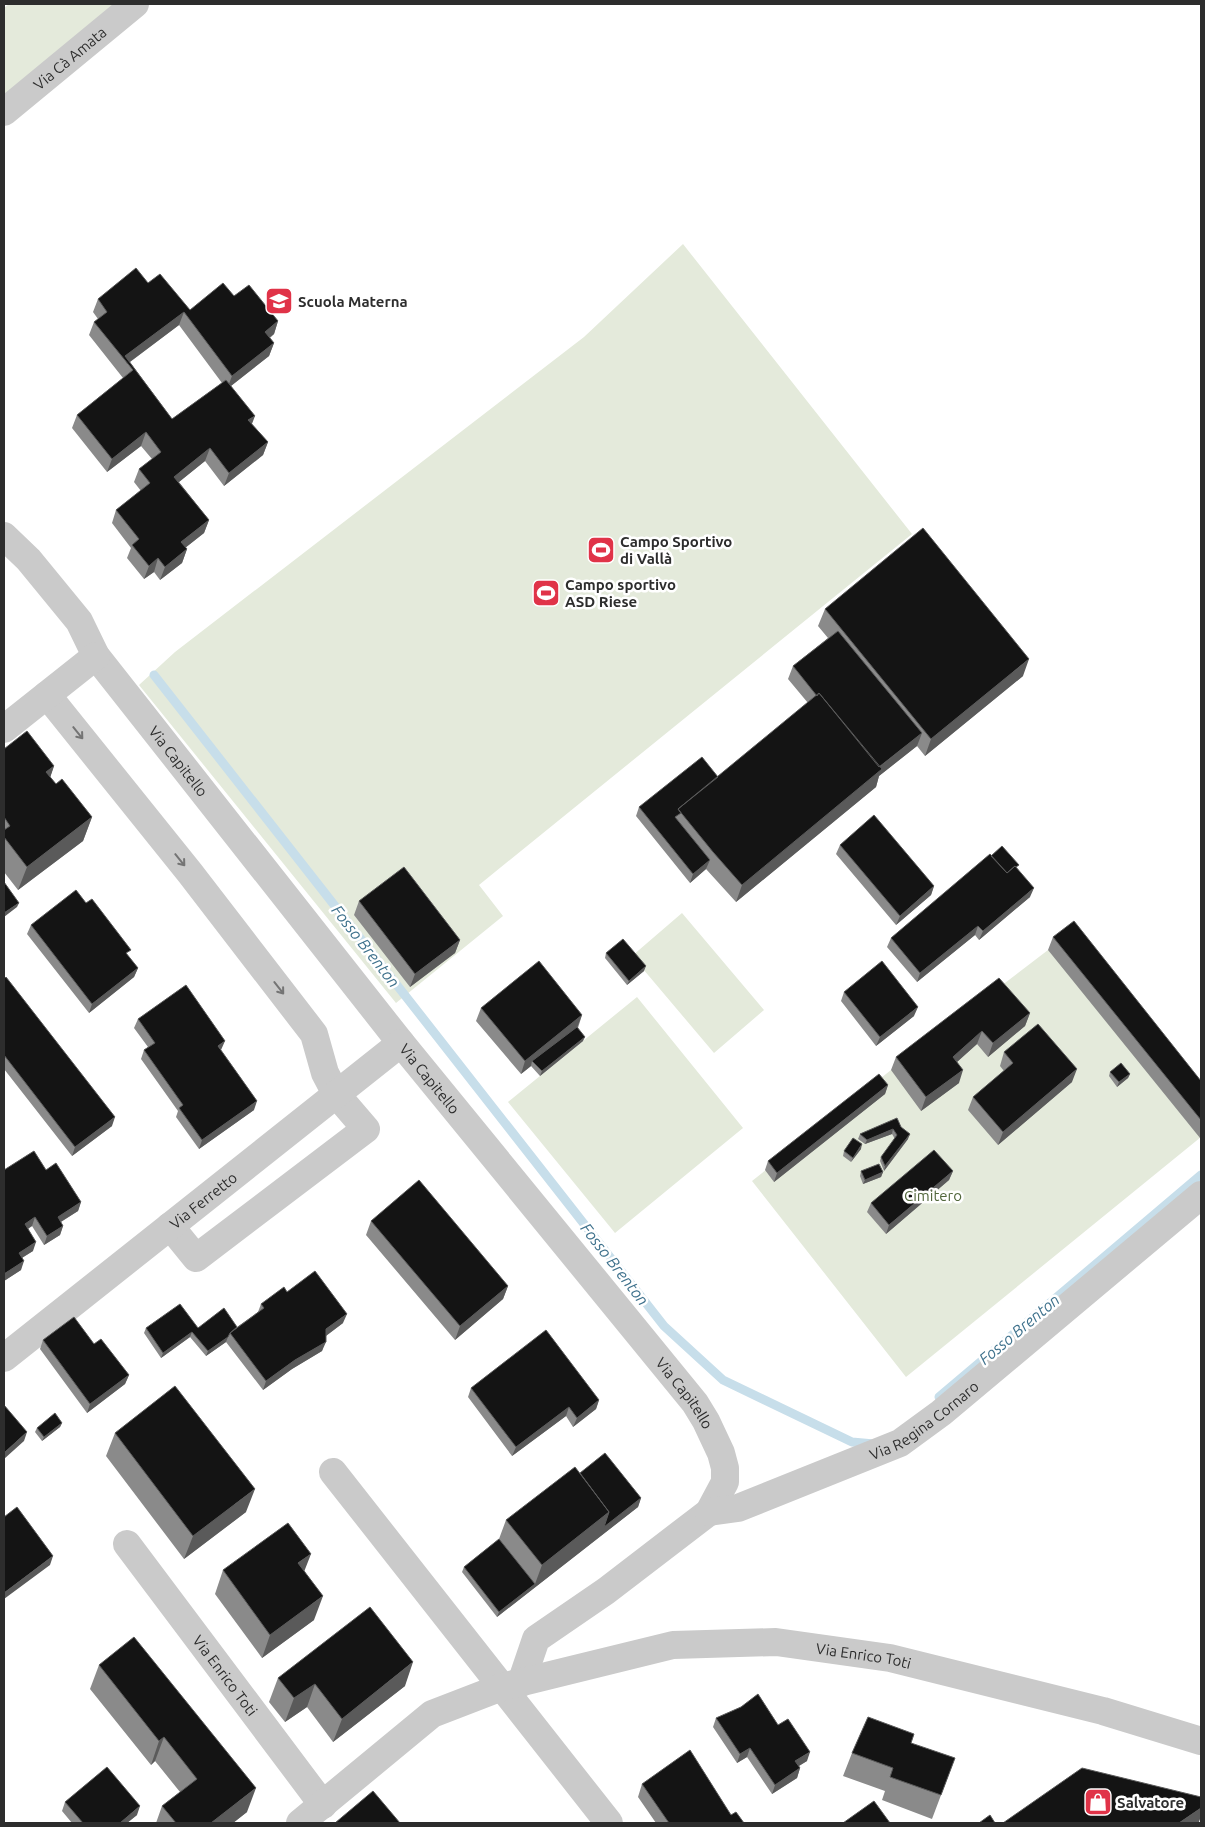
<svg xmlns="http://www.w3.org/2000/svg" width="1205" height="1827" viewBox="0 0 1205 1827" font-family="Ubuntu,sans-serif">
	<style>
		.green { fill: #e4eadb }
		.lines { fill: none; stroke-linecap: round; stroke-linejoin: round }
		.stream { stroke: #c7deea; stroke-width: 9 }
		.minor { stroke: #cacaca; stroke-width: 28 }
		.wall { fill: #8a8a8a; fill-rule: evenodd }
		.shaded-wall { fill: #5a5a5a }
		.building { fill: #141414; stroke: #5a5a5a }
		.oneway { stroke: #747474 }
		.labels { text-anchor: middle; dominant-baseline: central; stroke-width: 5; stroke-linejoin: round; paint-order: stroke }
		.street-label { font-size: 15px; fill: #2d2d2d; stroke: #fff }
		.poi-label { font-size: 15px; font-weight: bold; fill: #2d2d2d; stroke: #fff; text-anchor: start }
		.park-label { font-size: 15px; fill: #52673c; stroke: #fff }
		.water-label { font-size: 16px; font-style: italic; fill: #3e718c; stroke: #fff }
	</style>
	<rect width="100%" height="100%" fill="#fff"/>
	<path class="green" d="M9,4h130l-135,111v-107z
		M683,244l229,290 -433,351 24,31 -107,87 -257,-318 36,-33 409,-315z
		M682,913l82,97 -50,43 -82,-97z
		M1069,934l132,203 -295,240 -154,-196 139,-111z
		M637,997l106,131 -128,105 -107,-131z"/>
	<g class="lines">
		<path class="stream" d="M154,675l510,651 59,54 129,62 22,2
			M939,1397l262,-222"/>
		<g class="minor">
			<path id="s1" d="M4,112l131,-108"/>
			<path id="s2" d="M4,536l25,24 50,61 17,35 305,387 294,360 11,18 15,32 4,15v14l-16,30 -103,79 -70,48 -15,44"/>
			<path d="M47,695l143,178 124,161 11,39 11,21 30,35 -170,129 -26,-32"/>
			<path d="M4,729l92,-73"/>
			<path id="s3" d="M4,1358l397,-315"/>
			<path d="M333,1472l276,351"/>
			<path id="s4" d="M709,1512l29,-4 162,-65 41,-30 260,-218"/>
			<path id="s5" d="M127,1544l196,261"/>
			<path id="s6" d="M300,1823l132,-109 70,-27 171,-42 103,-3 114,16 213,53 98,30"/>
		</g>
	</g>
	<path class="wall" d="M148,283l42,27 44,-14 44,25 -4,13 -4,4 4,5 -5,13 -38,30 21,38 16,18 -5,13 -39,31 -19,-25 -26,21 30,38 -5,13 -19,15 2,1 -5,14 -22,17 -6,-8 -10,7 -17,-21 4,-10 -19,-25 4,-13 25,-19 -7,-9 5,-13 13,-10 -11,-13 -34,26 -35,-44 5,-13 46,-37 -34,-43 5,-13 4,-3 -5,-7 5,-13zM179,325l43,58 -50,36 -42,-57z
		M825,609l198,67 -98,80 -8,-10 -38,30 -3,11 -140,115 -30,-33 -16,14 -54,-67 3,-9 79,-30 90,-74 -20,-24 5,-13 35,-28 -10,-12z
		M4,749l50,17 -4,11 6,7 36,33 -9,24 -65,49 -14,-18z
		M840,845l94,41 -3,9 -35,30 -60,-71z
		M991,856l27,13 12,28 -51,43 -4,-5 -58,47 -30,-35 4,-9z
		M359,901l101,39 -5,13 -45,34 -56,-72z
		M31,925l97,31 10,12 -4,9 -45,36 -62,-79z
		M1053,937l148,144v56l-1,1 -152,-188z
		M606,953l38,18 -17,14 -22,-27z
		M4,979l108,147 -40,30 -68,-87z
		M844,992l70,24 -38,30 -35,-45z
		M481,1008l101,7 -4,13 5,13 -43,35 -9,-10 -10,8 -45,-53z
		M1030,1013l-5,13 -37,31 -11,-13 -20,18 2,21 -38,28 -30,-41 5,-13z
		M138,1019l83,32 33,59 -55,39 -23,-32 2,-6 -37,-52 3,-9 4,-3 -14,-19z
		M1004,1052l68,30 -74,63 -30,-35 5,-13 31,-26 -4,-5z
		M1110,1072l20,2 -2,4 -11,9 -8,-11z
		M888,1085l-3,9 -111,88 -9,-12 3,-9z
		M901,1127l7,12 -24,32 -4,-10 1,-4 14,-18 -3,-5 -27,10 -7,-5 2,-5z
		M861,1149l-10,13 -8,-6 1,-5z
		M46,1170l35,32 -3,9 -17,11 2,4 -3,9 -16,10 -12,-19 -4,3 5,22 -11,7 -1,12 -17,11z
		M861,1171l22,1 -2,5 -18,7 -3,-8z
		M953,1171l-4,9 -63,54 -19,-22 4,-9z
		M371,1221l137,65 -5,13 -48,41 -89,-105z
		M287,1292l56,31 -17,13 -4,15 -30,18 -29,21 -37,-48 -20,14 -16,-19 -29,21 -17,-25 2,-5 91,-1 21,-15 3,-8z
		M43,1340l51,4 35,31 -4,9 -38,29 -47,-64z
		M471,1388l128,12 -3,9 -23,18 -7,-11 -54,40 -44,-59z
		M62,1423l-2,4 -18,14 -7,-9 2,-4z
		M115,1433l131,79 -62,47 -78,-103z
		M580,1473l61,25 -3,9 -141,110 -35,-45 2,-5 35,-28 7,-19z
		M223,1570l82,1 9,49 -52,38 -47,-64z
		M99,1665l148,147 -14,11h-77l6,-17 18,-14 -25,-31 -4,4 -61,-76z
		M278,1678l127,8 -72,56 -26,-35 -22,15 -16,-20z
		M716,1718l62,7 29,36 -8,5 1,2 -3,10 -25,16 -25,-37 -10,6 -24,-36z
		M852,1753l103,5 -23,61 -50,-19 3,-9 -42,-15z
		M642,1784l89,31 13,8h-88l-18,-26z
		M65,1802l72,13 -10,8h-55l-10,-12z"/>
	<path class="shaded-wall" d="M184,312l-5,13 -52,39 -2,-8z
		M278,321l-4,13 -14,11 5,-13z
		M274,343l-5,13 -42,33 5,-13z
		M255,416l-5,13 -2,-9z
		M146,432l-5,14 -34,26 5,-13z
		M268,442l-5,13 -39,31 5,-13z
		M210,448l-5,13 -36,29 5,-13z
		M209,520l-5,13 -28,22 5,-13z
		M187,549l-5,14 -22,17 5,-13z
		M158,558l-4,14 -10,7 5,-13z
		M1029,659l-6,17 -98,80 6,-17z
		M922,733l-5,13 -38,30 -3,11 -140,115 6,-17 135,-116z
		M54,766l-8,24v-18z
		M92,817l-9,24 -65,49 9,-23z
		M710,860l-4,9 -16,14 3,-9z
		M934,886l-3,9 -35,30 4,-9z
		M1034,888l-4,9 -51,43 4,-9z
		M19,903l-2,4 -13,10v-4z
		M978,926l-3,9 -58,47 3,-9z
		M460,940l-5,13 -45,34 5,-13z
		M646,966l-2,5 -17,14 2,-4z
		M138,968l-4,9 -45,36 3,-9z
		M918,1007l-4,9 -38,30 4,-9z
		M1030,1013l-5,13 -37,31 5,-14z
		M582,1015l-5,13 -45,33 -1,5 -10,8 4,-13z
		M982,1031l-5,13 -29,26 5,-13z
		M585,1037l-2,4 -43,35 2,-5z
		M225,1041l-4,9 -3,-4z
		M1077,1069l-5,13 -74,63 5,-13z
		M963,1070l-4,13 -38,28 5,-14z
		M1130,1074l-2,4 -11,9 2,-5z
		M888,1085l-3,9 -111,88 3,-9z
		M257,1101l-3,9 -55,39 3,-9z
		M115,1117l-3,9 -40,30 3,-9z
		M893,1129l-1,5 -27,10 2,-4z
		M910,1134l-2,5 -24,32 1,-5z
		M862,1144l-1,5 -10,13 2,-4z
		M953,1171l-4,9 -63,54 3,-9z
		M883,1172l-2,5 -18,7 2,-4z
		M81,1202l-3,9 -24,15 4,-9z
		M35,1217l-3,9 -11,7 4,-9z
		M63,1226l-3,9 -16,10 3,-9z
		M36,1242l-3,9 -18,11 4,-9z
		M24,1261l-3,9 -17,11v-7z
		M508,1286l-5,13 -48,41 5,-14z
		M347,1314l-4,9 -20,15 3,-9z
		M192,1332l-2,5 -29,21 2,-5z
		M228,1337l-2,5 -20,14 2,-5z
		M326,1342l-4,9 -30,18 -29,21 3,-9 29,-21z
		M129,1375l-4,9 -38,29 3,-9z
		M599,1400l-3,9 -23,18 4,-9z
		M569,1407l-3,9 -54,40 4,-9z
		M62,1423l-2,4 -18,14 2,-4z
		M27,1432l-3,9 -20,18v-6z
		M255,1489l-9,23 -62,47 9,-23z
		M641,1498l-3,9 -141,110 2,-5 36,-28 7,-19 67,-53z
		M311,1554l-9,23 -4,-14z
		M53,1556l-3,9 -46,34v-6z
		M323,1596l-9,24 -52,38 8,-23z
		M413,1662l-8,24 -72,56 9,-23z
		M315,1684l-8,23 -22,15 9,-24z
		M164,1737l-9,24 -4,4 8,-24z
		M750,1748l-3,9 -10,6 3,-9z
		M810,1752l-3,9 -15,9 3,-9z
		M800,1768l-3,10 -25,16 3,-9z
		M256,1788l-9,24 -14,11h-22z
		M140,1806l-3,9 -10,8h-7z
		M1201,1808v8l-2,6 -2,1h-18z"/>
	<path class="building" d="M136,268l12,15 12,-9 30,36 33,-27 11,13 15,-11 29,36 -13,11 9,11 -42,33 -48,-64 -59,44 47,63 54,-39 29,36 -7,4 20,22 -39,31 -19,-25 -36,29 35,43 -28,22 6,7 -22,18 -7,-9 -9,8 -17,-21 7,-6 -23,-29 34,-27 -11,-14 22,-17 -15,-20 -34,27 -35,-44 56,-45 -39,-48 13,-10 -9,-13z
		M923,528l106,131 -98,80 -106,-130z
		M838,631l84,102 -43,34 -60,-74 -2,3 -24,-30z
		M819,693l63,76 -140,116 -29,-33 -35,-43z
		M27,731l27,35 -8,6 10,12 6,-5 30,38 -65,50 -23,-30v-7l6,-4 -6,-9v-68z
		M702,757l16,20 -40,32 3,4 -6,4 35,43 -17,14 -54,-67z
		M874,815l60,71 -34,30 -60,-71z
		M1002,846l17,19 -3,2 -1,-1 -8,7 -16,-17z
		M990,854l17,19 8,-7 19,22 -51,43 -5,-5 -58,47 -29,-35z
		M404,867l56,73 -45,34 -56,-73z
		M4,882l15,21 -15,10z
		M76,890l10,13 6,-4 39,51 -5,3 12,15 -46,36 -61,-79z
		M1074,921l127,160v39l-148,-183z
		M623,939l23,27 -17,15 -23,-28z
		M539,961l43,54 -57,46 -44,-53z
		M882,961l36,46 -38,30 -36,-45z
		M6,977l109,140 -40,30 -71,-92v-76z
		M999,978l31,35 -37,30 -11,-12 -29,26 10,13 -37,27 -30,-40z
		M186,985l39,56 -7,5 39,55 -55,39 -23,-32 4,-3 -39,-55 11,-7 -17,-24z
		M1038,1024l39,45 -74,63 -30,-35 40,-34 -9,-11z
		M577,1027l8,10 -43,34 -10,-10z
		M1121,1063l9,11 -11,8 -9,-10z
		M879,1074l9,11 -111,88 -9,-12z
		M897,1118l4,9 9,7 -25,32 -4,-9 16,-22 -4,-6 -26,11 -7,-6z
		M853,1138l9,6 -9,14 -9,-7z
		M934,1150l19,21 -64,54 -18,-22z
		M34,1151l12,19 10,-7 25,39 -23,15 5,9 -16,10 -12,-19 -10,7 11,18 -17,11 5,8 -20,13v-104z
		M879,1164l4,8 -18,8 -4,-9z
		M419,1180l89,106 -48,40 -89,-105z
		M315,1271l32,43 -21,15v13l-31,18 -29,21 -36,-48 34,-25 -3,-4 23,-17 3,5z
		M180,1304l18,24 26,-20 13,19 -7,6 -2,4 -20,14 -16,-19 -29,21 -17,-25z
		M74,1317l20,27 7,-5 28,36 -39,29 -47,-64z
		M546,1330l53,70 -22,18 -8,-11 -53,40 -45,-59z
		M175,1386l80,103 -62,47 -78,-103z
		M4,1405l23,27 -23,21z
		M55,1413l7,10 -18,14 -7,-9z
		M605,1453l36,45 -37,29 5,-15 -29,-39z
		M575,1467l34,45 -67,53 -36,-45z
		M17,1507l36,49 -49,37v-76z
		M288,1523l23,31 -13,9 25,33 -53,39 -47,-65z
		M499,1539l36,45 -36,28 -35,-45z
		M370,1607l43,55 -71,57 -27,-35 -21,14 -16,-20z
		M134,1637l122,151 -45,35h-35l-14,-17 35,-27 -33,-42 -5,4 -60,-76z
		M758,1694l20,31 10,-6 22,33 -15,9 5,7 -25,17 -25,-37 -10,6 -24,-36 25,-11z
		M868,1717l46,17 -3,9 44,15 -14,37 -51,-18 3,-9 -41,-15z
		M690,1750l41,65 5,-3 8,11h-75l-27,-39z
		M107,1767l33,39 -20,17h-37l-18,-21z
		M1082,1768l119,29v11l-22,15h-176z
		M373,1791l27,32h-65z
		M874,1801l16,22h-47z
		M990,1815l5,8h-16z"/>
	<defs><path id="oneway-shaft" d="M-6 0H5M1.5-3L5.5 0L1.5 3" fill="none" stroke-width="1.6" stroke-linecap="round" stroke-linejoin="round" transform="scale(1.25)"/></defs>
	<g class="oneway">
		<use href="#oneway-shaft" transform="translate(78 733) rotate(51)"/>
		<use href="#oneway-shaft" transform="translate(180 860) rotate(51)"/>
		<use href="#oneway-shaft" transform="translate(279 988) rotate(52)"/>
	</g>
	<defs>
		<g id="school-square" transform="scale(1.4375)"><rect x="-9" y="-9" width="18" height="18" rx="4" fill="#e03348" stroke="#fff"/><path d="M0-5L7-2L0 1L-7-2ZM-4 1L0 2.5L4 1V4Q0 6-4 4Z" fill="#fff"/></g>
		<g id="stadium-square" transform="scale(1.4375)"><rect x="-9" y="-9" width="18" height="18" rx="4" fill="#e03348" stroke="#fff"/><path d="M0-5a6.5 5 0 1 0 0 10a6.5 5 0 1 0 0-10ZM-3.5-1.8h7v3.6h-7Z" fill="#fff"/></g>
		<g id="shop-square" transform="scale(1.4375)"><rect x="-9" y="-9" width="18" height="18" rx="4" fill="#e03348" stroke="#fff"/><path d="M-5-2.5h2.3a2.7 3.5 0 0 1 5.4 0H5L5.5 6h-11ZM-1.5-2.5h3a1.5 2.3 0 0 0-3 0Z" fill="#fff"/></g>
	</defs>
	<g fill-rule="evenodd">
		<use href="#school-square" x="279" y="301"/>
		<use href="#stadium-square" x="601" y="550"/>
		<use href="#stadium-square" x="546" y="593"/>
		<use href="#shop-square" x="1098" y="1802"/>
	</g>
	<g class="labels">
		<g class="street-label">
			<text stroke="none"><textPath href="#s1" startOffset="85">Via Cà Amata</textPath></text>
			<text stroke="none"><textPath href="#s2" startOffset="286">Via Capitello</textPath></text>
			<text stroke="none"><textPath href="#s2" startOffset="691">Via Capitello</textPath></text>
			<text stroke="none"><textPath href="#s3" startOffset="254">Via Ferretto</textPath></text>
			<text stroke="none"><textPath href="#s2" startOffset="1096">Via Capitello</textPath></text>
			<text stroke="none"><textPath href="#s4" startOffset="236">Via Regina Cornaro</textPath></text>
			<text stroke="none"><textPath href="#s6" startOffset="614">Via Enrico Toti</textPath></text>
			<text stroke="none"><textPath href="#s5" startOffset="164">Via Enrico Toti</textPath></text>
		</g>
		<g class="poi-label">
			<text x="298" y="301">Scuola Materna</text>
			<text x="620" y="541">Campo Sportivo<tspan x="620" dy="17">di Vallà</tspan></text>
			<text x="565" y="584">Campo sportivo<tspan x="565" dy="17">ASD Riese</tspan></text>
			<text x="1117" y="1802">Salvatore</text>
		</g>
		<g class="park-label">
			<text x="933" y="1195">Cimitero</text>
		</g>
		<g class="water-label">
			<text transform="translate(366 946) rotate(52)">Fosso Brenton</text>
			<text transform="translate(615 1264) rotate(52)">Fosso Brenton</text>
			<text transform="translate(1019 1329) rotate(-40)">Fosso Brenton</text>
		</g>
	</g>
	<rect width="1205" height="1827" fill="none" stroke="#2d2d2d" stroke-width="10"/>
</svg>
